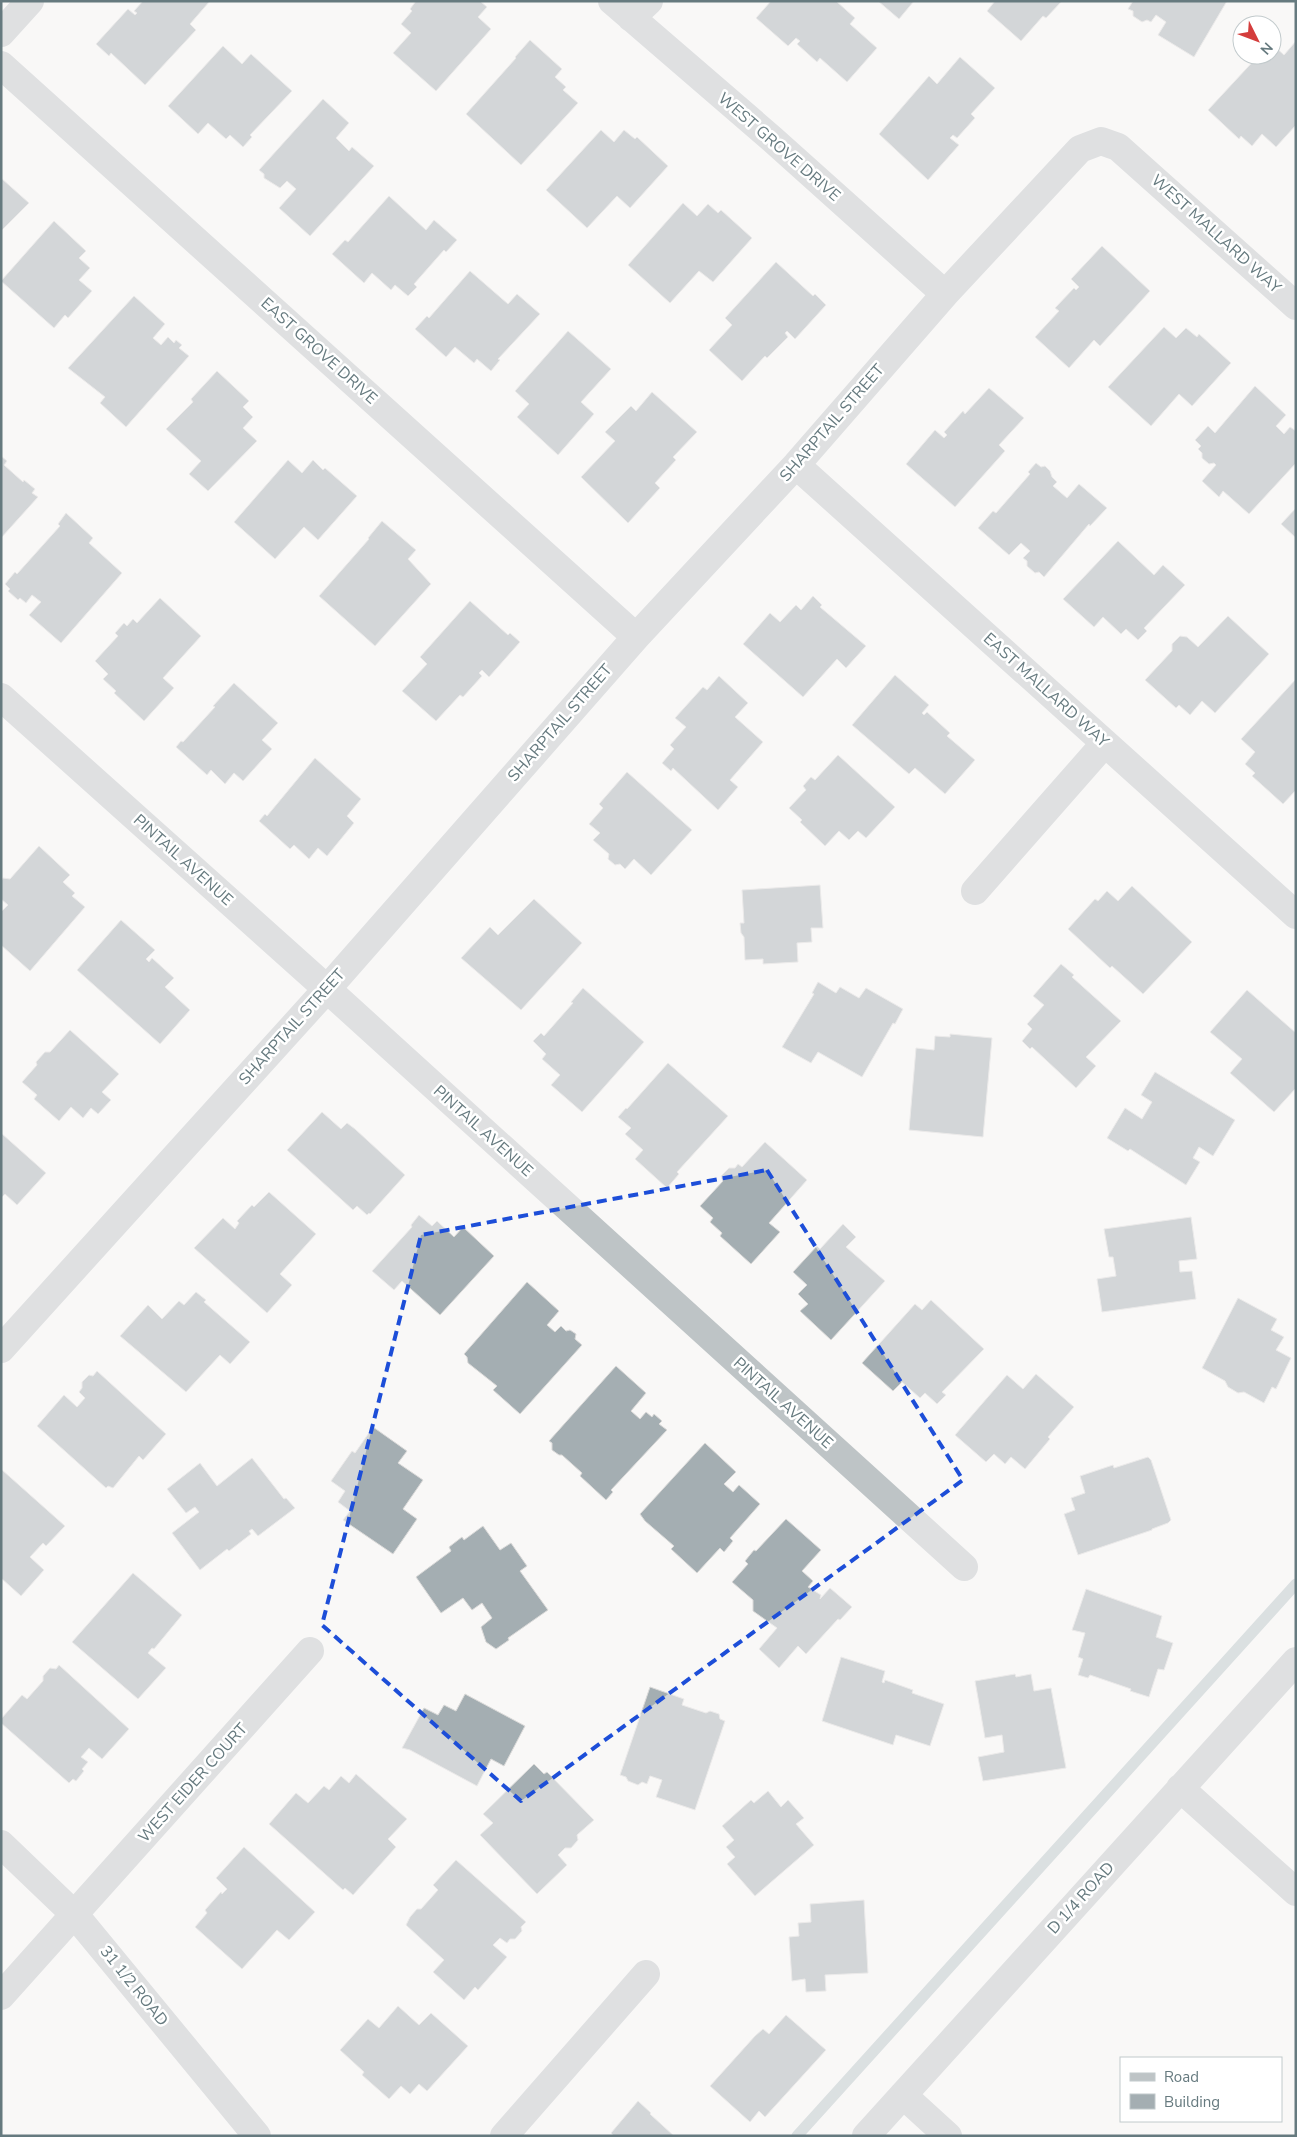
<svg xmlns="http://www.w3.org/2000/svg" width="1297" height="2137" viewBox="0 0 1297 2137" font-family="'Nunito Sans',sans-serif">
	<style>
		.lines { fill: none; stroke-linecap: round; stroke-linejoin: round }
		.stream { stroke: #b5c3c5; stroke-width: 11 }
		.building { fill: #a4aeb2; stroke: #dbdad9 }
		.minor { stroke: #bec4c6; stroke-width: 28 }
		.marked { fill: none; stroke: #1d4ed8; stroke-width: 4; stroke-dasharray: 10 6; stroke-linejoin: round }
		.labels { text-anchor: middle; dominant-baseline: central; stroke-width: 5; stroke-linejoin: round; paint-order: stroke }
		.street-label { font-size: 16px; fill: #667a7f; stroke: #fff }
	</style>
	<rect width="100%" height="100%" fill="#f9f8f7"/>
	<g class="lines">
		<path class="stream" d="M797,2136l499,-552"/>
	</g>
	<path class="building" d="M143,1h67l-20,23 6,6 -51,55 -34,-32 -2,3 -13,-12 32,-35 7,6 2,-2 -3,-2z
		M416,1h64l7,6 -9,10 13,12 -55,62 -43,-38 18,-20 -10,-9 11,-13 -2,-2z
		M771,1h65l19,17 -5,6 27,24 -30,34 -27,-24 -3,4 -20,-18 3,-3 -4,-3 -8,8 -32,-28z
		M878,1h36l-15,18z
		M995,1h67l-16,17 -3,-2 -22,25 -34,-30z
		M1133,1h94l-33,56 -36,-22 8,-13 -10,-7 -5,7 -4,-2 -5,2 -9,-6v-5l-5,-2z
		M530,40l32,29 -7,8 11,10 -3,3 15,13 -57,62 -55,-51 50,-56 -1,-1z
		M1296,41v84l-20,22 -14,-13 -10,12 -11,-10 -2,3 -31,-29 51,-55h13v-11l12,11z
		M223,46l19,18 9,-10 41,37 -42,44 2,2 -9,10 -13,-12 -4,4 -18,-16 -10,11 -30,-28z
		M960,57l35,31 -24,26 4,4 -18,20 -4,-3 -3,3 9,7 -31,35 -49,-46 50,-58 8,8z
		M323,99l26,24 -13,15 13,13 3,-4 22,19 -64,70 -31,-28 17,-19 -9,-8 -7,7 -16,-10v-4l-5,-4z
		M601,130l13,12 10,-12 11,9 2,-2 31,29 -38,42 -13,-12 -30,32 -41,-38z
		M1,178l28,25 -28,28z
		M389,196l37,34 8,-10 23,20 -11,12 -2,-2 -30,34 3,3 -9,9 -13,-11 -4,5 -19,-17 -8,10 -32,-29 13,-14 3,2z
		M683,203l14,13 11,-12 10,9 3,-3 31,28 -39,44 -14,-11 -29,32 -42,-38z
		M54,221l32,30 -7,7 11,10 -11,12 13,11 -24,27 -3,-3 -11,13 -53,-47z
		M1102,246l48,45 -50,55 -6,-6 -25,28 -34,-31 24,-26 -4,-3 19,-20 2,2 3,-3 -8,-8z
		M776,262l37,34 2,-2 11,11 -31,34 -8,-8 -2,2 3,4 -21,21 -2,-2 -23,25 -33,-31 23,-25 -7,-7z
		M470,271l38,33 9,-10 23,20 -42,45 2,1 -9,11 -14,-12 -3,4 -19,-16 -9,10 -31,-28 12,-13 2,2z
		M134,296l31,28 -12,14 8,7 7,-8 6,6 2,-3 6,5 -3,3 10,8 -63,71 -26,-24 5,-6 -37,-29z
		M1164,327l12,11 10,-10 11,9 2,-3 32,29 -39,43 -13,-12 -28,32 -43,-39z
		M568,331l43,38 -30,33 13,12 -36,41 -41,-38 12,-13 -14,-13z
		M217,371l32,30 -6,6 10,10 -10,11 14,13 -49,50 -19,-17 12,-13 -35,-32 27,-27 -2,-3z
		M1255,386l31,29 -10,11 8,8 6,-7 6,4v32l-47,51 -26,-23 -4,6 -17,-16 14,-16 -2,-2 -5,1 -7,-6v-5l-4,-4 3,-3 -6,-6 13,-14 7,7z
		M989,388l35,30 -25,27 6,6 -50,56 -49,-43 29,-34 9,8 3,-3 -3,-3 19,-21 2,3z
		M652,392l45,40 -24,25 3,3 -21,23 5,5 -32,35 -47,-46 34,-36 -10,-9 26,-26 5,5z
		M1,456l6,5 -3,4 19,17 1,-2 11,9 -3,4 6,4 -37,41z
		M288,460l14,13 11,-13 10,10 2,-2 32,28 -39,44 -14,-13 -29,32 -41,-37z
		M1036,463l5,4 4,-1 5,5 2,6 5,5 -4,4 14,12 12,-14 28,24 -17,18 -1,-2 -45,53 -5,-5 -4,1 -8,-7v-5l-4,-3 7,-7 -9,-8 -12,12 -31,-27 15,-17 3,2 34,-39 -2,-2z
		M1296,508v30l-15,-14z
		M66,513l27,25 -4,5 33,30 -61,70 -32,-28 12,-13 -9,-7 -6,8 -6,-5 -2,2 -10,-9 2,-2 -5,-5 10,-12 2,2 43,-48 -2,-2z
		M382,521l34,29 -8,9 23,25 -56,62 -56,-50 50,-57 -1,-1z
		M1118,541l36,34 9,-10 22,20 -41,43 3,3 -9,9 -12,-11 -5,5 -18,-17 -9,10 -31,-28z
		M813,596l9,9 -2,2 46,39 -20,22 -9,-9 -34,38 -60,-53 27,-31 10,9 16,-17 5,5z
		M160,598l41,38 -38,42 11,10 -30,33 -30,-28 2,-2 -13,-12 5,-5 -13,-13 23,-25 -3,-3 9,-10 3,3 6,-7 4,4z
		M470,601l38,34 2,-2 10,9 -31,35 -7,-7 -3,3 3,3 -19,21 -3,-2 -24,26 -34,-30 25,-27 -7,-7z
		M1228,616l41,38 -54,59 -13,-12 -12,14 -11,-10 -3,3 -31,-28 27,-29v-7l8,-8 7,1 11,10z
		M895,675l34,30 -7,8 2,2 3,-3 23,21 -3,3 28,24 -30,34 -30,-26 -6,6 -57,-49z
		M719,676l29,27 -13,14 28,25 -33,38 8,7 -20,23 -45,-42 -2,3 -9,-8 12,-14 -4,-4 16,-18 -11,-9 28,-31 4,3z
		M1296,679v111l-13,14 -31,-28 3,-3 -10,-9 10,-12 -14,-13z
		M234,683l44,40 -16,17 10,9 -29,32 -9,-8 -9,11 -14,-14 -4,5 -31,-28 5,-6 2,1 32,-35 -2,-1z
		M838,755l57,52 -29,31 -8,-7 -9,9 -10,-9 -14,15 -25,-24 2,-2 -13,-12 17,-18 -3,-4 8,-9 4,3z
		M315,758l46,41 -14,17 7,7 -27,33 -9,-8 -9,11 -15,-14 -4,4 -31,-28 6,-7 2,2z
		M627,772l65,58 -41,45 -17,-16 -9,10 -5,-5 -5,1 -7,-6 1,-5 -16,-14 7,-7 -11,-9 14,-16 -4,-4z
		M39,846l31,29 -7,7 12,11 -3,3 13,11 -55,64 -29,-26v-33l7,-7 -7,-6v-18l2,-3 7,1z
		M820,885l3,43h-12l1,14 -15,1 1,19 -35,2v-5l-18,1 -1,-23 -3,-4 -1,-10h4l-2,-33z
		M1132,886l60,56 -49,52 -31,-28 -2,2 -42,-39 27,-30 3,2 9,-10 11,10z
		M534,899l48,44 -61,67 -60,-52 29,-31 8,8z
		M121,920l34,30 -9,9 3,3 3,-4 22,20 -9,9 25,23 -30,34 -83,-74z
		M1061,964l13,11 -2,2 49,44 -35,36 10,9 -20,22 -44,-41 -2,2 -8,-8 10,-12 -5,-5 17,-19 -11,-9z
		M818,982l18,11 4,-6 19,11 7,-10 37,21 -8,15 -2,-1 -31,54 -44,-25 -7,11 -29,-16 32,-53 -2,-1z
		M583,988l61,54 -62,70 -31,-27 9,-10 -18,-16 4,-5 -13,-13 8,-8 3,3 29,-33 -2,-1z
		M1247,990l49,43v55l-22,24 -44,-39 12,-14 -32,-27z
		M70,1030l49,44 -17,18 9,8 -13,14 -7,-6 -8,10 -12,-11 -12,14 -25,-22 3,-4 -15,-13 15,-17 -1,-3 9,-10h5z
		M950,1034l42,4 -9,99 -74,-7 7,-82 18,2 1,-14 15,1z
		M668,1063l60,53 -51,56 2,2 -12,14 -32,-29 8,-9 -18,-16 6,-6 -13,-11 8,-9 1,1z
		M1155,1072l80,48 -22,36 -14,-9 -6,11 7,4 -14,23 -56,-36 -2,2 -21,-13 18,-30 17,11 10,-17 -11,-7z
		M322,1112l19,17 6,-6 8,6 50,46 -35,39 -1,-1 -2,2 -10,-9 -4,4 -66,-60z
		M1,1133l45,40 -29,32 -12,-11 -4,4z
		M765,1142l42,38 -38,43 11,9 -29,32 -31,-28 2,-3 -12,-11 3,-4 -13,-12 23,-25 -2,-5 8,-8h6l3,-4 4,3z
		M269,1192l47,42 -36,40 12,11 -25,28 -73,-65 29,-30 12,11 4,-6 -2,-2 15,-16 2,2z
		M419,1215l13,11 5,-5 17,16 9,-10 31,29 -54,59 -38,-34 -8,9 -22,-19 40,-44 -1,-2z
		M1191,1217l6,42 -18,2 1,11 12,-1 4,28 -94,13 -5,-33 19,-3 -3,-19h-4l-5,-28z
		M843,1224l13,13 -10,10 39,34 -54,59 -31,-29 8,-7 -10,-10 9,-9 -14,-13 24,-26 3,3z
		M527,1282l32,29 -12,14 8,7 6,-6 5,5 4,-1 6,4 -1,5 7,6 -62,69 -27,-24 4,-4 -29,-23 -1,-6 -3,-3z
		M196,1292l10,8 -2,2 46,40 -20,22 -10,-9 -34,37 -66,-56 28,-31 14,14 17,-18 5,4z
		M1238,1298l39,21 -6,11 13,7 -8,13 15,8 -15,31 -4,-2 -8,16 -20,-11 -6,1 -10,-6 -3,-6 -23,-13z
		M931,1300l53,49 -42,43 4,3 -9,9 -12,-11 -5,5 -18,-16 -9,9 -31,-28 53,-59 7,6z
		M616,1366l30,27 -15,18 9,8 6,-7 6,5 2,-3 8,7 -3,3 8,6 -56,60 2,2 -7,8 -26,-24 2,-3 -20,-18h-3l-7,-5v-7l-3,-2z
		M97,1371l69,63 -23,26 -4,-4 -26,32 -5,-2 -2,2 -69,-62 27,-31 13,12 8,-9 -6,-6 3,-4v-6l7,-7 4,1z
		M1036,1374l38,33 -26,30 2,2 -25,30 -14,-12 -6,7 -11,-10 -8,8 -31,-27 52,-60 16,14z
		M373,1427l34,24 -9,12 25,17 -20,29 14,10 -24,35 -50,-34 7,-9 -12,-9 7,-11 -14,-10 21,-30 3,2z
		M705,1443l31,29 -12,12 9,8 6,-7 21,19 -30,34 3,3 -9,11 -4,-4 -23,25 -26,-24 3,-3 -29,-25 -5,-7z
		M1148,1457l3,3 20,60 -3,3 -16,6v1l-74,25 -14,-41 11,-4 -4,-12 14,-5 -5,-17 33,-11 1,3z
		M252,1458l32,41 2,-1 9,10 -37,28 -6,-7 -3,2 2,3 -22,17 -2,-2 -27,21 -28,-37 27,-21 -4,-5 -9,6 -19,-24 33,-26 17,23z
		M1,1469l64,57 -19,20 -3,-3 -13,14 14,13 -23,26 -20,-18z
		M786,1519l35,31 -19,21 11,10 -5,6 13,8 -1,4 10,-11 22,19 -12,13 -2,-1 -32,35 -8,-8 -19,22 -20,-19 18,-21 -24,-17v-11l-21,-18 16,-18 -3,-3 9,-11 2,1z
		M483,1526l17,24 11,-7 16,23 -7,5 28,39 -40,28 1,2 -13,9 -10,-7 -5,-15 11,-9 -10,-15 -10,7 -9,-12 -22,15 -25,-36 35,-26 -2,-4 13,-10 2,3z
		M133,1573l49,42 -28,34 -2,-1 -4,5 18,15 -28,31 -66,-57z
		M1086,1589l76,27 -6,21 17,6 -9,27 -6,-1 -9,28 -19,-6 1,-2 -41,-14 -2,3 -10,-3 5,-16 -5,-2 7,-24 -13,-3z
		M841,1657l44,14 -3,11 2,1 1,-3 28,10 -1,3 32,11 -14,42 -34,-11 -3,10 -71,-24z
		M59,1665l70,64 -27,30 -13,-11 -8,9 7,5 -6,7 2,2 -8,10 -3,-2 -4,4 -68,-60v-4l21,-24 5,4 16,-18v-5l7,-8 6,1z
		M1015,1674l1,3 15,-3 3,17 17,-3 15,80 -83,13 -5,-24 26,-5 -2,-17 -17,3 -10,-57z
		M650,1687l34,12 -2,6 24,8 4,-2 9,3 1,5 5,2 -30,89 -39,-13 6,-17 -12,-4 -3,8 -5,-2 -4,3 -10,-4 -2,-4 -6,-2z
		M465,1694l60,32 -21,40 -13,-7 -14,27 -67,-36 -8,-2 22,-40 14,7 6,-10 12,6z
		M534,1764l10,10 3,-2 47,48 -17,15 1,5 -7,8h-6l-7,7 9,10 -30,29 -57,-59 13,-12 -10,-9z
		M356,1774l51,45 -19,20 8,8 -43,48 -8,-7 -2,2 -74,-66 27,-31 12,10 16,-17 5,4 12,-14 8,7z
		M768,1791l13,16 7,-7 16,18 -8,6 18,21 -59,51 -28,-32 8,-7 -9,-10 8,-7 -12,-14 29,-26 3,3z
		M244,1847l71,65 -26,28 -12,-10 -35,39 -47,-42 12,-14 -2,-3 16,-18 1,2 5,-5 -11,-11z
		M456,1860l70,62 -5,5 1,4 -7,8h-5l-3,4 -7,-5 -7,7 14,12 -29,33 -3,-3 -11,13 -31,-28 11,-12 -38,-35 4,-8 7,-8h4l17,-19 -5,-5z
		M864,1900l4,73 -43,2 1,16 -20,1 -1,-13 -13,2 -3,-44 10,-1 -1,-13 13,-1 -1,-18z
		M398,2006l21,19 12,-12 37,33 -41,45 -8,-7 -9,10 -9,-8 -12,13 -27,-24 2,-3 -24,-22 28,-31 11,9z
		M786,2015l40,35 -61,67 -6,-6 -9,11 -40,-36 45,-50 8,-7 6,5z
		M638,2101l13,12 -1,1 24,22h-60l-3,-3z"/>
	<g class="lines">
		<path class="minor" d="M612,1l160,138 173,155
			M631,18l18,-17
			M1,33l29,-32
			M1,65l635,572
			M796,465l500,450
			M1,697l326,292 637,578
			M975,891l130,-148
			M1,1349l326,-360 309,-352 160,-172 149,-171 135,-145 21,-8 17,6 178,159
			M1180,1788l116,104
			M1,1844l74,71 182,221
			M1,1996l309,-345
			M903,2095l45,41
			M504,2136l142,-162
			M866,2136l430,-475"/>
	</g>
	<path d="M0 0H1297V2137H0ZM767,1170l196,310 -442,321 -199,-176 99,-390z" fill="#f9f8f7" fill-opacity=".55" fill-rule="evenodd"/>
	<path class="marked" d="M767,1170l196,310 -442,321 -199,-176 99,-390z"/>
	<g class="labels">
		<g class="street-label">
			<text transform="translate(779 147) rotate(41)">WEST GROVE DRIVE</text>
			<text transform="translate(1216 234) rotate(42)">WEST MALLARD WAY</text>
			<text transform="translate(319 351) rotate(42)">EAST GROVE DRIVE</text>
			<text transform="translate(832 423) rotate(-49)">SHARPTAIL STREET</text>
			<text transform="translate(1046 690) rotate(42)">EAST MALLARD WAY</text>
			<text transform="translate(560 723) rotate(-49)">SHARPTAIL STREET</text>
			<text transform="translate(183 860) rotate(42)">PINTAIL AVENUE</text>
			<text transform="translate(292 1027) rotate(-48)">SHARPTAIL STREET</text>
			<text transform="translate(483 1131) rotate(42)">PINTAIL AVENUE</text>
			<text transform="translate(783 1403) rotate(42)">PINTAIL AVENUE</text>
			<text transform="translate(193 1783) rotate(-48)">WEST EIDER COURT</text>
			<text transform="translate(1081 1898) rotate(-48)">D 1/4 ROAD</text>
			<text transform="translate(134 1986) rotate(51)">31 1/2 ROAD</text>
		</g>
	</g>
	<rect width="1297" height="2137" fill="none" stroke="#667a7f" stroke-width="5"/>
	<rect x="1120" y="2057" width="162" height="65" fill="#ffffff" stroke="#c2cacc"/>
	<rect x="1130" y="2073" width="25" height="8" fill="#bec4c6" stroke="#c2cacc"/>
	<text x="1164" y="2082" font-size="15" fill="#667a7f">Road</text>
	<rect x="1130" y="2094" width="25" height="15" fill="#a4aeb2" stroke="#c2cacc"/>
	<text x="1164" y="2107" font-size="15" fill="#667a7f">Building</text>
	<g transform="translate(1257 40) rotate(132)"><circle r="24" fill="#ffffff" stroke="#c2cacc"/>
	<path d="M0-4L9 19L0 12L-9 19Z" fill="#d43d3c"/>
	<text y="-8" font-size="14" font-weight="bold" text-anchor="middle" fill="#667a7f">N</text>
	</g>
</svg>
